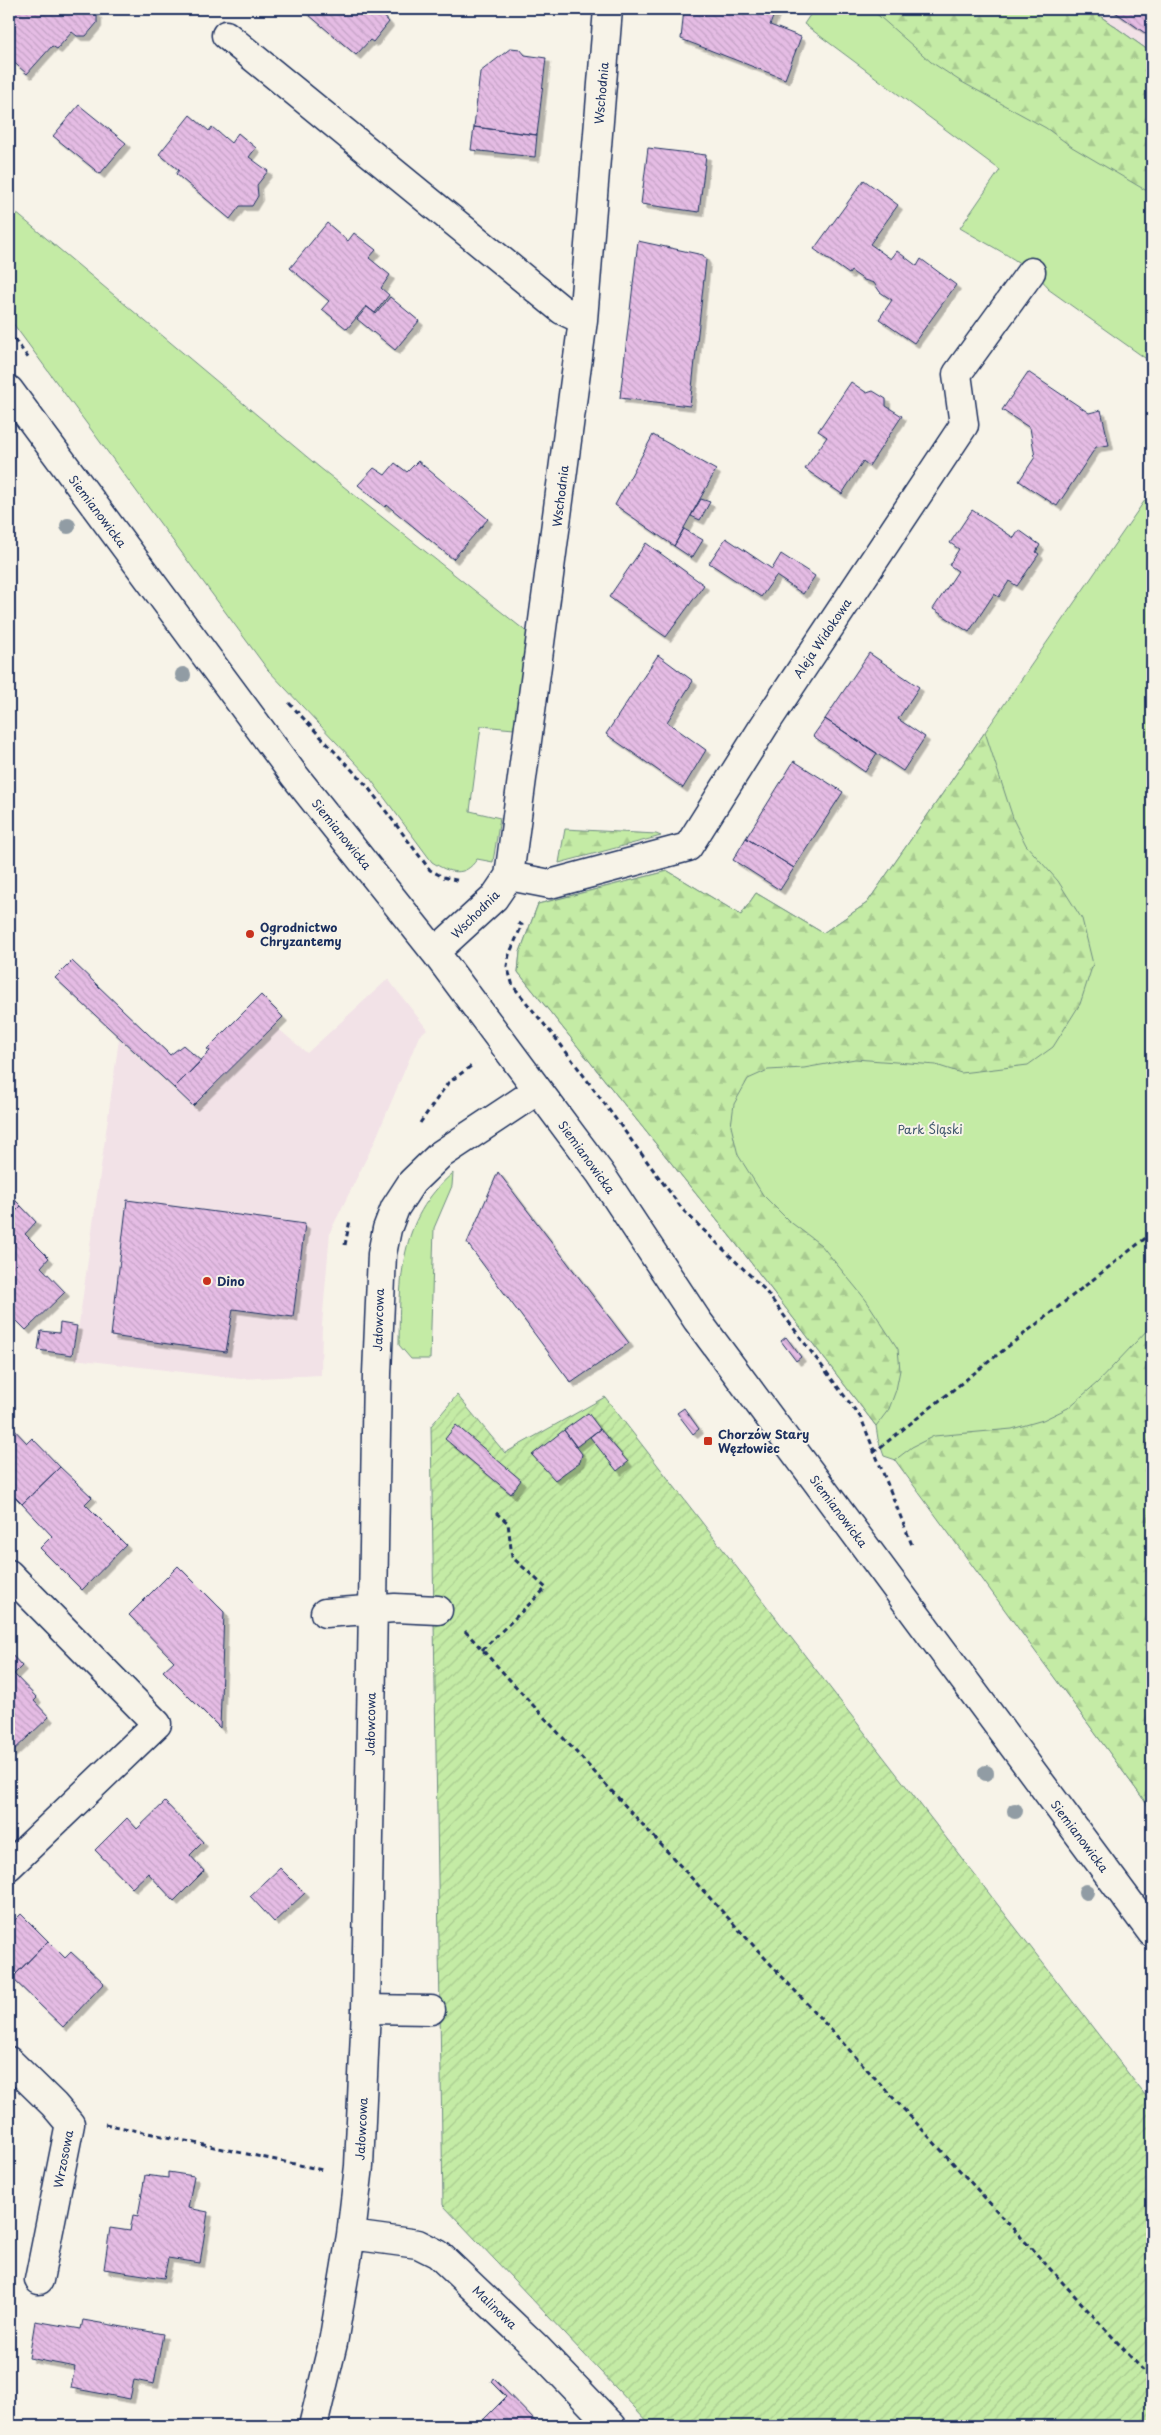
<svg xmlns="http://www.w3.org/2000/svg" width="1161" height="2435" viewBox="0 0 1161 2435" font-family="'Playpen Sans',sans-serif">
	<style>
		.built { fill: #f2e2e7 }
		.green { fill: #c4eba5; stroke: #708d82 }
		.forest { fill: url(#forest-firs); stroke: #708d82 }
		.garden { fill: url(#garden-furrows); stroke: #708d82 }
		.building { fill: url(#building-back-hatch); stroke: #1b2f5e; filter: url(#shadow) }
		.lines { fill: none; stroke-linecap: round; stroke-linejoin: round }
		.minor-casing { stroke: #1b2f5e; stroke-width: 31 }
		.path { stroke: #1b2f5e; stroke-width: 3; stroke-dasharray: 5 4; stroke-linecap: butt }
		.minor { stroke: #f7f3e8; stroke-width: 28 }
		.tree { fill: #919ca4 }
		.poi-dot { fill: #c8321e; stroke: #f7f3e8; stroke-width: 2 }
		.labels { text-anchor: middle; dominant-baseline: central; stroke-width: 4; stroke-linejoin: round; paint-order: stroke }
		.street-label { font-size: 12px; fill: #1b2f5e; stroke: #f7f3e8 }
		.poi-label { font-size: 12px; font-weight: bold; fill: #1b2f5e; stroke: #f7f3e8; text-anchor: start }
		.park-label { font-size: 12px; fill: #3d556c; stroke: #f7f3e8 }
	</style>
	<defs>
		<pattern id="forest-firs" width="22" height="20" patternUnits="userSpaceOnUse" patternTransform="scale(1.25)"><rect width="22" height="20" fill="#c4eba5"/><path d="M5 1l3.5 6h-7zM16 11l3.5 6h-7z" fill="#a8ca90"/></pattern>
		<pattern id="garden-furrows" width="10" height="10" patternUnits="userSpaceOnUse" patternTransform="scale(1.25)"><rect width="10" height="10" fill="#c4eba5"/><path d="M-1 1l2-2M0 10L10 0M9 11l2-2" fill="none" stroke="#a8ca90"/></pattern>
		<pattern id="building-back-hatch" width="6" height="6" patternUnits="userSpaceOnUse" patternTransform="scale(1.25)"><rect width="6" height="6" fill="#e5bce4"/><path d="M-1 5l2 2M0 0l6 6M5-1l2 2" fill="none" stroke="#c4a2c6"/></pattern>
		<filter id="shadow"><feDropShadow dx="4.5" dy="4.5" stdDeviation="0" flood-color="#0004"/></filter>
	</defs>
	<rect width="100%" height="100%" fill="#f7f3e8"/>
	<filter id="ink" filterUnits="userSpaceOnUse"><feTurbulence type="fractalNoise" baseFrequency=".02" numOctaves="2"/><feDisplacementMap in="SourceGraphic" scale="10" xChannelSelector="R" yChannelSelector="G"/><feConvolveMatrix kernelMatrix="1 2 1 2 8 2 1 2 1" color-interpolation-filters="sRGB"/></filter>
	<g filter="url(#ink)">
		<path class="built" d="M1090,9h62v44z
			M388,979l39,50 -8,7 -45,107 -44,89 -8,93 -1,50 -81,4 -166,-20 45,-320 74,68 82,-81 32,27z"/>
		<path class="green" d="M814,9h276l62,44v310l-104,-74 1,-1c-20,-24 -61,-43 -89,-60l40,-58 -196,-146z
			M9,207l310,260 209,166 -14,96 -33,-3 -11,85 30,7 -7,44 -16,-3c-12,19 -28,14 -45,3l-63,-85 -101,-107 -259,-352z
			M1152,490v1321l-256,-351 -12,-4 -6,-17 -2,-13 -131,-171 -227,-283 2,-20 18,-48 130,-33 73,44 15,-22 67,40 44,-30z
			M453,1173l-1,13 -18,42 -4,131h-19l-12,-14c1,-66 -1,-125 54,-172z"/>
		<path class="forest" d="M871,9h219l62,44v141l-80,-47 -26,-19 -86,-47 -29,-19z
			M985,732l29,89 12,24 32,36 24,38 11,45 -13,40 -27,43 -25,18 -67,8 -25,-8 -81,-6 -51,9 -36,2 -20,9 -14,25 -3,22 7,29 25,40 26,26 32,24 45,55 32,49 2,21 -4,20 -7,19 -13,17 -131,-171 -227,-283 2,-20 18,-48 130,-33 73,44 15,-22 67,40 44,-30z
			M565,829l91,5 5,2 -102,27z
			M1152,1325v486l-257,-351 17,-13 22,-11 78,-7 31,-9 25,-12 29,-25z"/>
		<path class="garden" d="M457,1395l48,58 100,-56 547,707v322h-500l-209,-221 -12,-779z"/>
		<path class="building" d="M9,9h82l6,5v9l-11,13h-9l-5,-4 -15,17 -5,-3 -25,28 -18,-16v-42l3,-4z
			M302,9h76l11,13 -16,20 -3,-2 -14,15z
			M684,9h92l-6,16 31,12 -16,42 -104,-40z
			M1111,9h41v29z
			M511,48l9,1 5,6 21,3 -9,77 -63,-8 6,-55z
			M79,105l47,38 -26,31 -47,-38z
			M190,115l19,16 3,-4 19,16 7,-10 18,15 -7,9 19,14 -11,14 1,11 -6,10h-12l-10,13 -54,-45 3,-4 -20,-16z
			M474,127l63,8 -2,22 -64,-7z
			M648,148l58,7 -7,57 -58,-8z
			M864,180l34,25 -28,39 21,15 6,-8 20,15 4,-7 35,26 -42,58 -35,-24 13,-19 -12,-8 -6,-9 -10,-3 -13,-9 -2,3 -35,-25z
			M327,223l21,18 6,-8 22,17 -7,8 21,17 -9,13 8,7 -14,18 -9,-7 -19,23 -25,-20 7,-8 -39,-33z
			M638,241l65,14 3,5 -16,146 -70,-8z
			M390,297l29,24 -24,29 -38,-31 10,-12 9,7z
			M1028,372l61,41 12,-3 8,35 -13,2 -39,59 -38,-25 16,-24 -5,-29 -28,-18z
			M851,382l16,11 6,-2 13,8v7l16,10 -33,50 -6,-5 -21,33 -37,-25 22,-32 -9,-6z
			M653,435l63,35 -42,76 -59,-41z
			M418,461l70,58 -35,40 -66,-54 -2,2 -27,-22 16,-17 11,7 10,-12 12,9z
			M701,499l9,3 -10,18 -9,-4z
			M972,510l42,28 5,-8 21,15 -4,7 3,2 -22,32 -8,-5 -10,16 -5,-3 -25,38 -36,-23 25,-38 -9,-6 10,-16 -9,-6z
			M684,529l19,11 -11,18 -18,-12z
			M726,538l46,31 9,-15 34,22 -12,18 -27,-18 -15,21 -52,-34z
			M646,543l58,42 -38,52 -57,-40z
			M869,653l50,34 -21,32 27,18 -22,34 -78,-52z
			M658,655l35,26 -26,41 39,28 -23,38 -77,-54z
			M825,719l52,34 -12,19 -52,-36z
			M794,761l49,31 -49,76 -48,-30z
			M746,838l48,30 -14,22 -47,-30z
			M72,961l98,94 13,-10 18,16 -27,27 -119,-110z
			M261,995l22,22 -90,89 -19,-18 36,-37 -3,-2z
			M498,1172l131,171 -58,40 -104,-140z
			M9,1194l12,12 -12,12z
			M127,1200l178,24 -12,93 -60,-8 -7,43 -115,-16z
			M21,1206l15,16 -11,12 24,24 -8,9 24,25 -39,38 -17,-17v-95z
			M60,1323l17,3 -5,29 -34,-5 3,-19 18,2z
			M786,1337l15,20 -5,4 -15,-20z
			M684,1408l15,21 -6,5 -16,-21z
			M588,1413l12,16 -24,18 -12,-17z
			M9,1424l18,19 5,-5 28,29 -38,37 -13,-13z
			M456,1425l65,55 -10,14 -66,-55z
			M600,1429l28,33 -11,9 -27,-34z
			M564,1430l18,24 -2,8 -25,18 -23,-25z
			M60,1467l32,30 -7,7 41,41 -44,45 -42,-42 12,-12 -30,-32z
			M178,1566l46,46 -4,116 -57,-57 11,-10 -45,-46z
			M9,1652l13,14 -8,8 23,24 -3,3 15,16 -38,36 -2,-2z
			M165,1802l38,40 -13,13 14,16 -30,30 -26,-28 -16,15 -37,-38 32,-32 10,11z
			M280,1868l25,25 -31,29 -24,-26z
			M21,1914l27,27 -36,37 -3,-3v-49z
			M48,1941l17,17 6,-6 33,31 -41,44 -51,-49z
			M168,2172l26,4 -6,32 20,4 -8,51 -32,-5 -4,20 -60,-9 6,-41 20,3 3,-16 5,1 7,-41 23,3z
			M83,2320l80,14 -9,50 -20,-4 -4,19 -59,-11 4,-21 -46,-9 6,-37 46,8z
			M493,2378l46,47 -1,1h-58l2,-5 24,-24 -15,-15z"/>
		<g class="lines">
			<g class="minor-casing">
				<path id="minor" d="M226,35l336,275 21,10
					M9,390l285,385 141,177 103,138 62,83 97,147 455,613
					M509,876l41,8 138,-37 76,-121 200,-301 -7,-51 74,-102
					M435,952l59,-54 15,-22 74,-556 25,-311
					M9,1574l148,150 -148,142
					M325,1613l70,-5 43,2
					M366,2009l65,1
					M9,2061l45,44 16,19 -31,156
					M351,2235l67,9 20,10 98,93 76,79
					M313,2426l20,-83 18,-108 8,-69 7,-157 11,-635 5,-120 5,-25 8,-21 17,-26 28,-27 98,-65"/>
			</g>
			<path class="path" d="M9,332l20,27
				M289,703l78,83 63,84 13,7 17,4
				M518,923l4,2 -13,30 -2,11 6,20 48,59 122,165 81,79 97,129 51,127
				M420,1123l28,-40 26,-19
				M345,1245l5,-25
				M873,1453l279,-220
				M465,1631l687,749
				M482,1650l64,-62 -34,-31 -4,-34 -13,-11
				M105,2124l218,46"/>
			<use href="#minor" class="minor"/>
		</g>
		<g class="tree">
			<circle cx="68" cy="526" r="8"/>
			<circle cx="183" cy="675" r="8"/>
			<circle cx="986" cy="1773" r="8"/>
			<circle cx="1015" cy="1811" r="8"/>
			<circle cx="1086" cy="1892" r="8"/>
		</g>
	</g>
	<g class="poi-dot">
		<circle cx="250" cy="934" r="5"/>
		<circle cx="207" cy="1281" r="5"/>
		<rect x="703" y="1436" width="10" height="10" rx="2.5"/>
	</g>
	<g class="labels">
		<g class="street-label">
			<text transform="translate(601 93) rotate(-85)">Wschodnia</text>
			<text transform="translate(560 496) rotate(-83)">Wschodnia</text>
			<text transform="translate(98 511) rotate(53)">Siemianowicka</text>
			<text transform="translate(822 638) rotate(-56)">Aleja Widokowa</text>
			<text transform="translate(342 834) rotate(51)">Siemianowicka</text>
			<text transform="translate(475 914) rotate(-45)">Wschodnia</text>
			<text transform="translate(587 1157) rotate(54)">Siemianowicka</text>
			<text transform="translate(378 1320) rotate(-88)">Jałowcowa</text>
			<text transform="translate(839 1511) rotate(53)">Siemianowicka</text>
			<text transform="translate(370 1724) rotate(-89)">Jałowcowa</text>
			<text transform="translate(1080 1836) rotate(53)">Siemianowicka</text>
			<text transform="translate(361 2129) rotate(-87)">Jałowcowa</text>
			<text transform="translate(63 2159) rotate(-79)">Wrzosowa</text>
			<text transform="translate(495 2307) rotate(44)">Malinowa</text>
		</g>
		<g class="poi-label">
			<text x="260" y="927">Ogrodnictwo<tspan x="260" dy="14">Chryzantemy</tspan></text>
			<text x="217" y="1281">Dino</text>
			<text x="718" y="1434">Chorzów Stary<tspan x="718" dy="14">Węzłowiec</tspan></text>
		</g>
		<g class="park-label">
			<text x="930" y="1129">Park Śląski</text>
		</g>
	</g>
	<rect width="1161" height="2435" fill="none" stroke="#f7f3e8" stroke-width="30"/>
	<rect x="15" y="15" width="1131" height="2405" fill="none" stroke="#1b2f5e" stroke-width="2" filter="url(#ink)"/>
</svg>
